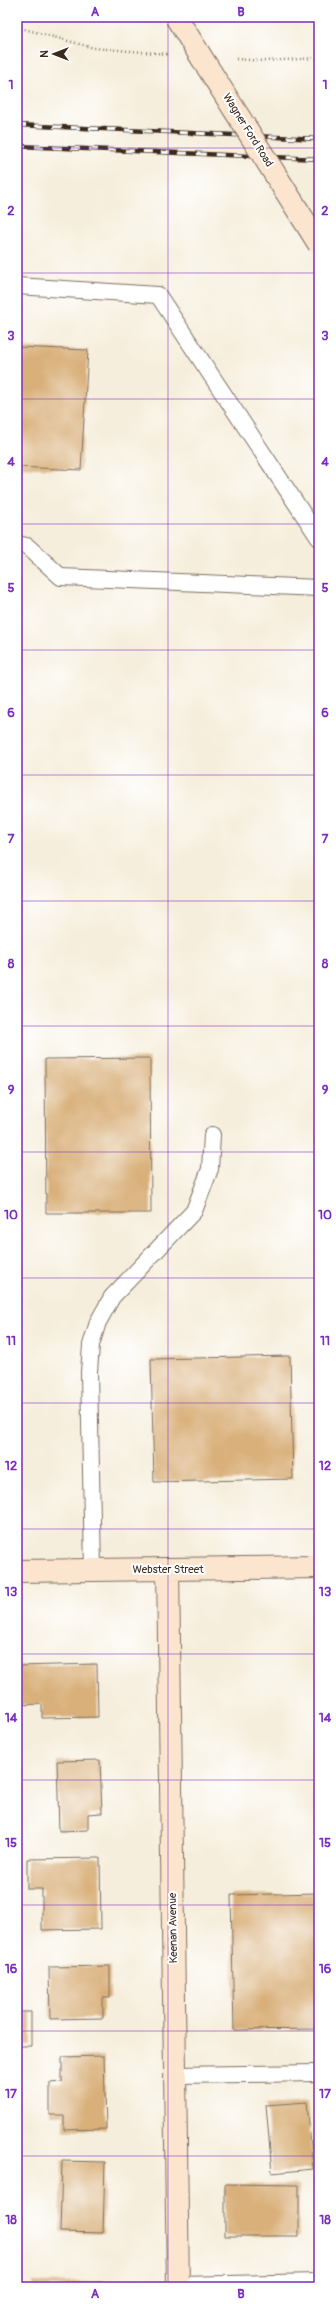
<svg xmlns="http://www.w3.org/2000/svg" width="336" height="2304" viewBox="0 0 336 2304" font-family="Pangolin,sans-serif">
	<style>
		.building { fill: #d9b07a }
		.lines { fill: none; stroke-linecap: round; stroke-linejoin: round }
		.lane-casing { stroke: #7c6f60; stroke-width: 18 }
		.secondary-casing { stroke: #7c6f60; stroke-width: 24 }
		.path { stroke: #7c6f60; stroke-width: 2.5; stroke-dasharray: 1 3; stroke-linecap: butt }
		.lane { stroke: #fff; stroke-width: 16 }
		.secondary { stroke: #fbe5cf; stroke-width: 22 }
		.rail-casing { stroke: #3b2a1e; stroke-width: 4.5 }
		.rail { stroke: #fff; stroke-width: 3; stroke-dasharray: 9; stroke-linecap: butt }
		.secondary-bridge-casing { stroke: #7c6f60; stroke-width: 24; stroke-linecap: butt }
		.secondary-bridge { stroke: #fbe5cf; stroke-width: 22 }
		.grid { fill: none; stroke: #7b2cbf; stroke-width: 1; stroke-opacity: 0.55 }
		.labels { text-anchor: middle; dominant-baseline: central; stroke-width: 4; stroke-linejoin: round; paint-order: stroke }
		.street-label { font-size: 11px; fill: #3b2a1e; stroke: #fff }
		.neatline { fill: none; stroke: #7b2cbf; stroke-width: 1.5 }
		.grid-label { font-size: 13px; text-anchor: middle; font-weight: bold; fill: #7b2cbf }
	</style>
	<rect width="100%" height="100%" fill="#fff"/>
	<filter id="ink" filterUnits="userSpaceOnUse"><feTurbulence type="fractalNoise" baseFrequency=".025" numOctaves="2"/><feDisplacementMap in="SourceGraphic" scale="8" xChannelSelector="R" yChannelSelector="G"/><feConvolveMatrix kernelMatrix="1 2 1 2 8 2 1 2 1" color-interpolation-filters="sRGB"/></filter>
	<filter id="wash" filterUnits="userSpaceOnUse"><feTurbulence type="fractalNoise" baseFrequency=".012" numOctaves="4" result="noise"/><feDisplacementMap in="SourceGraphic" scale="16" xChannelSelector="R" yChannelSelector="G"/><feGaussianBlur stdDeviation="0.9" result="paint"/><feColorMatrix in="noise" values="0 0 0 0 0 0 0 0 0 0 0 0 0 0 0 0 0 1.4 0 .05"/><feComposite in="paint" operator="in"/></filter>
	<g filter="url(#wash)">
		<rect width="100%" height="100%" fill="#f6eedc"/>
		<g id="blocks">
			<path class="building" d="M17,347l71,3 -7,120 -64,-3z
				M150,1058l1,155h-105l-1,-154z
				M290,1356l3,123 -139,3 -3,-123z
				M97,1664l1,53 -56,1v-14l-25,1v-39z
				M100,1760l2,53 -14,1v16l-29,1 -2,-70z
				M100,1858l1,71 -59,1v-41h-15v-30z
				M319,1893v136l-85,1 -3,-135z
				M110,1966v32h-7v20l-53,1 -1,-52z
				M17,2012h14v34h-14z
				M104,2056l2,73 -42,1v-15h-14v-32l12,-1v-25z
				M307,2102l6,67 -41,4 -6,-68z
				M62,2161l43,1 -2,71 -43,-1z
				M225,2184l74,1v51h-74z
				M21,2255v32h-4v-31z
				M109,2282v5h-76v-4z"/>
		</g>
	</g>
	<g filter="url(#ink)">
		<use href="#blocks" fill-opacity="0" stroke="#7c6f60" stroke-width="1"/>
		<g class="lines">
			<g class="lane-casing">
				<path id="lane" d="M17,286l141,9 161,243
					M17,544l10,2 34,31 258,11
					M93,1569l-4,-197 2,-27 7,-23 14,-25 82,-86 16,-42 2,-34
					M175,2075l144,-2
					M178,2285l141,-3"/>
			</g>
			<g class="secondary-casing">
				<path id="secondary" d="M168,1569l10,718
					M17,1571l302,-4"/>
			</g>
			<path class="path" d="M17,27l77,21 73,6
				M236,59l28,2 55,-3"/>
			<use href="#lane" class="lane"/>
			<use href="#secondary" class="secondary"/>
			<g class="rail-casing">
				<path id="rail" d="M17,125l302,14
					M17,146l302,13"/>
			</g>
			<use href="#rail" class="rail"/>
			<g class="secondary-bridge-casing">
				<path id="secondary-bridge" d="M176,17l143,227"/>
			</g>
			<use href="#secondary-bridge" class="secondary-bridge"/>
		</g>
	</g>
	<path class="grid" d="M168,17v2270M17,148h302M17,273h302M17,399h302M17,524h302M17,650h302M17,775h302M17,901h302M17,1026h302M17,1152h302M17,1278h302M17,1403h302M17,1529h302M17,1654h302M17,1780h302M17,1905h302M17,2031h302M17,2156h302"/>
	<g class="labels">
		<g class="street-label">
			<text transform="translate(248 130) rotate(58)">Wagner Ford Road</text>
			<text x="168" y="1569">Webster Street</text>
			<text transform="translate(173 1928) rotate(-91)">Keenan Avenue</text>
		</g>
	</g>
	<rect width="336" height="2304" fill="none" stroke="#fff" stroke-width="44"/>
	<g transform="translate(54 54) rotate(270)" stroke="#ffffff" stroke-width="3" paint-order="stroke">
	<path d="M0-3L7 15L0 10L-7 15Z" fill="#3b2a1e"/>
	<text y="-6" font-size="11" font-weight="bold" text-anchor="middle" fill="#3b2a1e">N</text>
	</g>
	<rect x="22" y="22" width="292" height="2260" class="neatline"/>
	<g class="grid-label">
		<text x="95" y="16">A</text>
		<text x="241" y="16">B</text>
		<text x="11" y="89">1</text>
		<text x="325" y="89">1</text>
		<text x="11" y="215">2</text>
		<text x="325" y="215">2</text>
		<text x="11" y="340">3</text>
		<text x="325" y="340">3</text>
		<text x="11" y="466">4</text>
		<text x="325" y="466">4</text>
		<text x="11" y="592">5</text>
		<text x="325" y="592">5</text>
		<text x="11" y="717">6</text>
		<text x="325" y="717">6</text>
		<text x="11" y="843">7</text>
		<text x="325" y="843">7</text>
		<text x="11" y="968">8</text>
		<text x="325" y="968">8</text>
		<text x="11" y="1094">9</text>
		<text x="325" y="1094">9</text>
		<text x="11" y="1219">10</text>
		<text x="325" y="1219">10</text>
		<text x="11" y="1345">11</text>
		<text x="325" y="1345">11</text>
		<text x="11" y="1470">12</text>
		<text x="325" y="1470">12</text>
		<text x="11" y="1596">13</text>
		<text x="325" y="1596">13</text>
		<text x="11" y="1722">14</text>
		<text x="325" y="1722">14</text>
		<text x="11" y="1847">15</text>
		<text x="325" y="1847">15</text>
		<text x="11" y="1973">16</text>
		<text x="325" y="1973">16</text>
		<text x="11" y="2098">17</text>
		<text x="325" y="2098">17</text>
		<text x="11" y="2224">18</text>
		<text x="325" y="2224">18</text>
		<text x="95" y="2298">A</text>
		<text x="241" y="2298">B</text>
	</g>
</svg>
